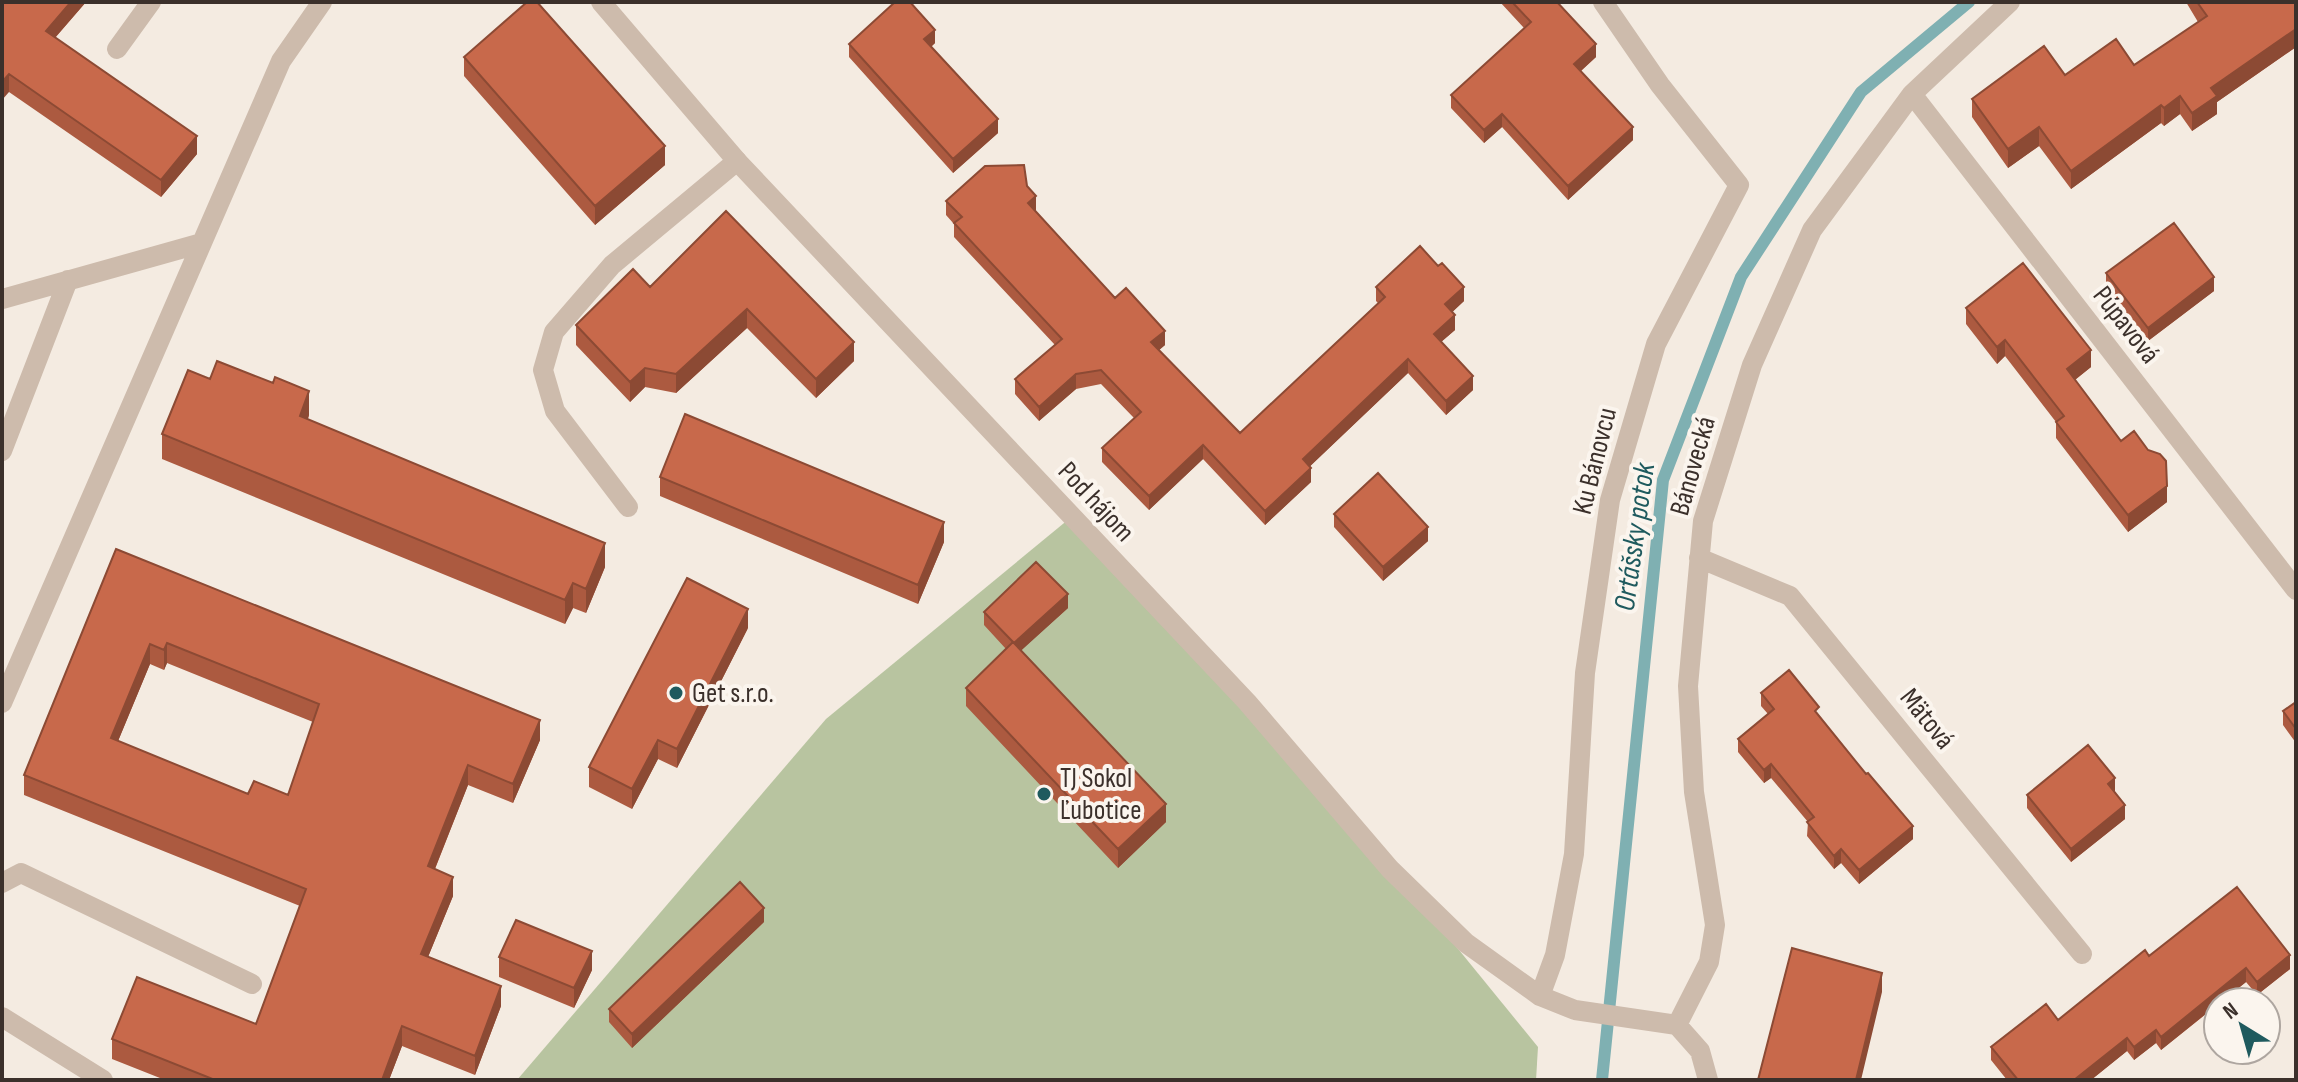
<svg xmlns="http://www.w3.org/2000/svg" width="2298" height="1082" viewBox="0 0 2298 1082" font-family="'Sofia Sans Condensed',sans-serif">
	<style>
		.green { fill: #b8c4a0 }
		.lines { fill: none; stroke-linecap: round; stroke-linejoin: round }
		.stream { stroke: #7fb0b2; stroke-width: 12 }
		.service { stroke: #cdbbac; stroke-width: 20 }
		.minor { stroke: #cdbbac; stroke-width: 20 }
		.wall { fill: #ac5a40; fill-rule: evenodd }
		.shaded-wall { fill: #8c4a34 }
		.building { fill: #c8694b; stroke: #8c4a34; stroke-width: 2; fill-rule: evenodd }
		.poi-dot { fill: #1f5a5e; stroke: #fbf5ee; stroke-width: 3 }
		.labels { text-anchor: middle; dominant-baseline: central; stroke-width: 8; stroke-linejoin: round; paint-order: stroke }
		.street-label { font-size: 28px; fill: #3b302b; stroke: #fbf5ee }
		.poi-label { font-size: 28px; fill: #3b302b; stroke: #fbf5ee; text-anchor: start }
		.water-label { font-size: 30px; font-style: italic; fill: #1f5a5e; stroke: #fbf5ee }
	</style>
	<rect width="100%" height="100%" fill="#f4ebe1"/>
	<path class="green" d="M1075,514l318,355 145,178 -2,33h-1019l309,-361z"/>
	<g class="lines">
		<path class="stream" d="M1602,1080l61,-600 78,-203 120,-185 108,-90"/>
		<path class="service" d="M117,49l34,-47
			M2,299l200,-56
			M2,451l66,-171
			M628,507l-73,-96 -12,-41 11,-38 58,-67 125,-104
			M2,703l279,-642 41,-59
			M2,883l19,-10 231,111"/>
		<path class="minor" d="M601,2l136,159 510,541 143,167 76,74 74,53 35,14 102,15 23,26 8,29
			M1912,94l384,496
			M1699,558l91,38 292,358
			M1540,996l15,-41 19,-101 11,-181 25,-173 46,-156 83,-159 -79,-100 -57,-83
			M2,1017l101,63
			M1677,1025l32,-63 6,-37 -21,-133 -6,-106 15,-165 49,-156 60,-135 100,-136 98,-92"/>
	</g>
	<path class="wall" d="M2,2h84l-31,36 142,116 -36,43 -152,-105z
		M1500,2h57l39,55 -15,14 52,69 -65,60 -66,-73 -18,16 -33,-35v-13l73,-67z
		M2186,2h110v45l-79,55v12l-25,17 -12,-17 -16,12 -3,-3 -90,66 -32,-43 -31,22 -36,-51v-18l93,-24 69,-10 64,-43z
		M935,43l-4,4 67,86 -45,40 -104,-116v-13z
		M464,57l201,108 -70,60 -131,-149z
		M1027,186l9,24 -1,1 80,87 50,47 -6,5 81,83 138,-130 -2,-2v-14l88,14 -12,11 3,18 -14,12 32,48 -27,25 -38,-42 -98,93 1,16 -46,43 -62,-66 -54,51 -47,-48v-14l32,-30 -33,-34 -25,5 -37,32 -24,-27v-15l40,-34 -101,-108v-13l-8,-9v-14z
		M726,211l128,150 -38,37 -69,-70 -71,65 -31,-6 -15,15 -54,-57v-20l74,-38z
		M2106,273l108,18 -66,50 -42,-54z
		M1966,308l125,59 -16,13 92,122 -39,30 -72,-94v-16l-51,-66 -8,8 -31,-40z
		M309,415l-1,4 297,148 -19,46 -13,-5 -8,16 -403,-165v-25z
		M660,477l284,65 -26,62 -258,-108z
		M1334,514l94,27 -45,40 -49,-54z
		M116,549l424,191 -27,63 -45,-18 -33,84 18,27 -25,61 73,49 -26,69 -73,-29 -13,34h-224l-53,-21v-20l144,-15 44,-118 -276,-111v-20zM167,663l146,59 -25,73 -40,-1 -130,-53 32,-77 14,6z
		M1068,608l-47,42 145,172 -48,46 -152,-162v-18l40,-39 -22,-24v-13z
		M748,628l-71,140 -19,-9 -26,50 -43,-22v-20z
		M1761,693l58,23 94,123 -54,45 -18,-21 -7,6 -27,-33 1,-14 -37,-44 -7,5 -26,-31v-13l30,-25 -7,-8z
		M2296,702v41l-13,-18v-14z
		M2114,792l11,27 -54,43 -44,-54v-13z
		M764,922l-132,126 -23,-26v-13z
		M2149,956l141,13 -33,26 -11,-13 -85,68 -5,-7 -22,17 -7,-9 -36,29h-84l-16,-20v-13l67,-27z
		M499,957l93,13 -18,38 -75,-31z"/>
	<path class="shaded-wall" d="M71,2h15l-40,46v-17z
		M2296,29v18l-79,55v12l-25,17v-18l19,-25z
		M935,30v13l-11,10v-14z
		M1596,44v13l-22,20v-13z
		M9,74v18l-7,8v-18z
		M2180,96v18l-16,12v-18z
		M2161,105v18l-90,66v-18z
		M1502,114v13l-18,16v-13z
		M998,119v14l-45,40v-14z
		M1633,127v13l-65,60v-14z
		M2039,127v19l-31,22v-19z
		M197,136v18l-36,43v-17z
		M665,146v19l-70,60v-19z
		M1036,196v14l-8,7v-14z
		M2214,277v14l-66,50v-13z
		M1464,287v14l-19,18v-15z
		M747,309v19l-71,65v-19z
		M1455,315v15l-21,18v-14z
		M1165,331v14l-14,12v-15z
		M2005,340v16l-8,8v-17z
		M854,342v19l-38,37v-19z
		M2091,350v17l-24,19v-17z
		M1408,359v14l-105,100v-14z
		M645,368v19l-15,15v-20z
		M1076,374v15l-37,32v-14z
		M1473,376v14l-27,25v-14z
		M309,391v24l-9,26v-25z
		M1203,445v14l-54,51v-14z
		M1311,468v14l-46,43v-14z
		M2167,486v16l-39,30v-17z
		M944,522v20l-26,62v-19z
		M1428,527v14l-45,40v-14z
		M605,543v24l-19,46v-24z
		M573,583v25l-8,16v-24z
		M1068,594v14l-54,49v-14z
		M748,609v19l-71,140v-19z
		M167,643v20l-3,7v-20z
		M150,644v20l-39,94v-20z
		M540,720v20l-27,63v-19z
		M658,740v19l-26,50v-20z
		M1771,764v14l-7,5v-13z
		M468,765v20l-40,101v-20z
		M2115,778v14l-7,-8z
		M1166,804v18l-48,46v-19z
		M2125,805v14l-54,43v-13z
		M1913,826v13l-54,45v-14z
		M1841,849v14l-7,6v-13z
		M453,877v19l-32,78v-20z
		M764,908v14l-132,126v-14z
		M592,951v19l-18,38v-20z
		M2290,955v14l-33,26v-13z
		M2246,968v14l-25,20h-3v2l-57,46v-13z
		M1882,973v19l-21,88h-5z
		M501,986v20l-26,69v-19z
		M402,1026v20l-13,34h-7z
		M2156,1030v13l-22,17v-13z
		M2127,1038v13l-36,29h-17z"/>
	<path class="building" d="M2,2h69l-25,29 151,105 -36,44 -152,-106 -7,8z
		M527,2h10l128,144 -70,60 -131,-149z
		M895,2h15l25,28 -11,9 74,80 -45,40 -104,-115z
		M1512,2h45l39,42 -22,20 59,63 -65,59 -66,-72 -18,16 -33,-35 80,-73z
		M2197,2h99v27l-85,59 6,8 -25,17 -12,-17 -16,12 -3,-3 -90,66 -32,-44 -31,22 -36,-50 72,-53 21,29 51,-36 18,26 73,-49z
		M1024,165l3,21 9,10 -8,7 87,95 11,-10 39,43 -14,11 89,91 145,-136 -9,-10 44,-41 18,20 4,-3 22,24 -19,17 10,11 -21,19 39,42 -27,25 -38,-42 -105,100 8,9 -46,43 -62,-66 -54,51 -47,-48 39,-36 -40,-42 -25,4 -37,33 -24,-28 47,-40 -108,-116 8,-6 -16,-16 39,-35z
		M726,211l128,131 -38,37 -69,-70 -71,65 -31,-6 -15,14 -54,-57 57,-56 17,18z
		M2174,223l40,54 -66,51 -42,-55z
		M2023,263l68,87 -24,19 54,72 13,-10 14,19 12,4 6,7 1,25 -39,29 -72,-93 8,-6 -59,-76 -8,7 -31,-39z
		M217,361l56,22 2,-6 34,14 -9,25 305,127 -19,46 -13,-6 -8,17 -403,-166 26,-64 22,9z
		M685,414l259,108 -26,63 -258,-108z
		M1378,473l50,54 -45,40 -49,-53z
		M116,549l424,171 -27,64 -45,-19 -40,101 25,11 -32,77 80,32 -26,70 -73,-30 -20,54h-167l-103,-41 25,-62 119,47 50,-135 -282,-114zM167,643l152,61 -31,91 -34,-14 -6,13 -137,-56 39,-94 14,6z
		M1036,562l32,32 -54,49 -30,-31z
		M687,578l61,31 -71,140 -19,-9 -26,49 -43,-22z
		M1013,642l153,162 -48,45 -152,-161z
		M1789,670l30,37 -4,4 51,63 2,-1 45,53 -54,44 -18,-21 -7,7 -27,-34 7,-5 -43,-53 -7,6 -26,-31 36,-30 -13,-16z
		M2296,702v27l-13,-18z
		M2088,745l27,33 -7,6 17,21 -54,44 -44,-54z
		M740,882l24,26 -132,126 -23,-25z
		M2237,887l53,68 -33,27 -11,-14 -85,69 -5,-7 -22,17 -7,-9 -53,42h-56l-27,-33 55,-43 12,16 87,-70 4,6z
		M516,920l76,31 -18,37 -75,-31z
		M1792,948l90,25 -26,107h-98z"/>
	<g class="poi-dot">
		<circle cx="676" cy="693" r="8"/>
		<circle cx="1044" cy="794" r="8"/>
	</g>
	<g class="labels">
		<g class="street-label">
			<text transform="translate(2126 325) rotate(52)">Púpavová</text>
			<text transform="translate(1595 461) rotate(-76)">Ku Bánovcu</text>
			<text transform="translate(1693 466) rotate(-74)">Bánovecká</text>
			<text transform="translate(1096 502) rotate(47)">Pod hájom</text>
			<text transform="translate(1927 719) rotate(51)">Mätová</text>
		</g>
		<g class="poi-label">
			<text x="692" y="693">Get s.r.o.</text>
			<text x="1060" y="778">TJ Sokol<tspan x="1060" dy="32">Ľubotice</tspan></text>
		</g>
		<g class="water-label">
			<text transform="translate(1635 537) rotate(-82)">Ortášsky potok</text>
		</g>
	</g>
	<rect width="2298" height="1082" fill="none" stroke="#3b302b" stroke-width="8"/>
	<g transform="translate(2242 1026) rotate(323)"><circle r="38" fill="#fbf5ee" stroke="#aea6a0" stroke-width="2"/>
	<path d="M0-6L14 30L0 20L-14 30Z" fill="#1f5a5e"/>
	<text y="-12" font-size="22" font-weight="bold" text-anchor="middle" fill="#3b302b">N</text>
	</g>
</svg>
